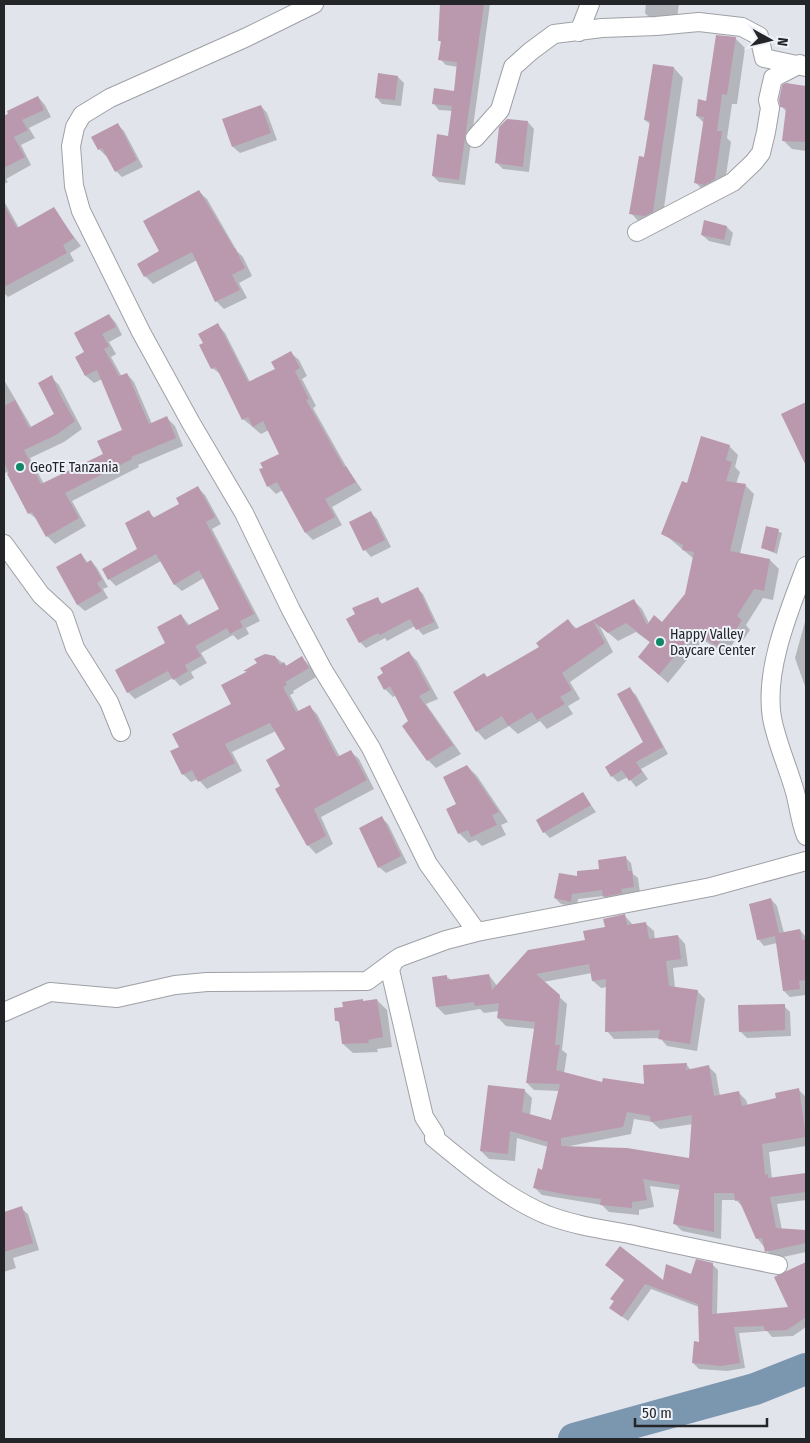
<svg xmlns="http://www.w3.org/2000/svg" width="810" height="1443" viewBox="0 0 810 1443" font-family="'Fira Sans Condensed',sans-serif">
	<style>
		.shadow { fill: #0003; fill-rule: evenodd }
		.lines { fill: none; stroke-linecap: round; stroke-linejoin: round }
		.river { stroke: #7b97b0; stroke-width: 32 }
		.building { fill: #ba99ae; fill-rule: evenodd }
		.street-casing { stroke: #9ea0a6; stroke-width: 20 }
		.street { stroke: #fff; stroke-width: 18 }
		.poi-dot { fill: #0f8768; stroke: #eff1f8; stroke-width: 2 }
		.labels { text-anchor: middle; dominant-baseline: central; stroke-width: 4; stroke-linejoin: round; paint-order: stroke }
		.poi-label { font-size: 14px; fill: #242528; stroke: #eff1f8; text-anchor: start }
	</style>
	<rect width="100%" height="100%" fill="#e2e4eb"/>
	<path class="shadow" d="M441,4h49l-25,181 -26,-3 -6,-6 16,-39 4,-26 -14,-1 -5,-6 21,-12 3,-25 -12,-2 -6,-6 2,-16 -3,-3z
		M646,4h33l-3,20 -21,-1 -10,-10z
		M735,38l10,10 -8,56h-5l-5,34 4,4 -7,47 -18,4 -10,-10 8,-60 -7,-7 10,-14z
		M674,68l9,10 -21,143 -22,2 -9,-10 14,-55 6,-33 -6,-5z
		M398,77l6,6 -3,23 -19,-2 -6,-7z
		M786,85l20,3v63l-14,-2 -9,-9 4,-28 -5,-5z
		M38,97l7,8 6,12 -22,11 6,10 -14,7 10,20 -25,14 2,3 -4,2v-68z
		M261,106l6,7 10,27 -37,13 -7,-6 -9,-27z
		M507,120l21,2 6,7 -5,43 -26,-3 -6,-6z
		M118,125l6,6 19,36 -21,10 -6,-6 -9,-16 -1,1 -7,-7z
		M199,192l8,7 30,52 6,6 9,19 -13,7 8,15 -23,11 -8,-8 -19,-41 -44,24 -8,-8z
		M4,201l15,27 34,-19 28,37 -11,7 4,8 -66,36 -4,-4z
		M727,227l6,6 -3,13 -21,-5 -7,-6z
		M109,315l7,8 6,12 -13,7 7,12 -5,3 11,20 5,-3 7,8 18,42 15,-6 8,8 8,20 -45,19 1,2 -67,34 14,25 -31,18 -8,-8 -9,-16 -9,-7 -22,-41 -3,2v-94l28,48 24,-13 -5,-38 8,8 23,44 -18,13 -34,16 14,26 60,-30 20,-23 -22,-52 -8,4 -8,-7 -9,-18 9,-5z
		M218,325l7,8 25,49 26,-13 15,-16 8,7 8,16 -5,3 14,27 -3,2 34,60 15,22 -30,17 10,18 -29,15 -7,-7 -23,-43 -7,4 -8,-8 13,-31 -12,-25 -8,4 -18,-15 -21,-44 -10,-7z
		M806,403v58l-23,-47z
		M729,446l9,9 -3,12 5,5 -4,12 9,1 9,9 -14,60 30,6 9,9 -6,31 -10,-2 -17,27 4,5 -9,13 -5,-4 -10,15 -23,-14 -35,43 -29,-26 12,-14 -15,-11 -18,9 -19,-16 14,27 -43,30 10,17 -12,7 5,8 -26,15 -7,-8 -22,13 -9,-8 -24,14 -8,-9 11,-53 52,-30 28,-27 9,8 56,-29 9,9 7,14h13l24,-28 8,-36 -31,-26 25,-48z
		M198,488l7,7 16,29 -9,5 48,92 -14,7 3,6 -11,6 -5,-5 -32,18 6,10 -16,9 3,6 -14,8 -7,-8 -38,21 -7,-7 -12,-21 51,-28 14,-28 9,11 31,-17 -17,-31 -22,13 -7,-6 -14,-24 -45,25 -7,-7 30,-30 9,-37 7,6 26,-13z
		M371,513l6,6 14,28 -20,10 -6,-7 -14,-27z
		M767,527l15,6 -5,21 -15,-6z
		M81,554l7,9 3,-2 6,7 11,19 -5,2 5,9 -23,13 -7,-6 -20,-38z
		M417,588l6,6 16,34 -16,7 -8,-9 -28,15 -2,-3 -19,10 -6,-6 -3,-28 -4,-6 24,-9 7,6z
		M806,618v71l-11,-31z
		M409,653l8,8 21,38 -12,5 35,50 -25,14 -8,-8 -32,-65 -3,2 -8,-8z
		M275,657l12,9 15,-8 8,8 6,11 -23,14 1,2 -4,2 9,17 10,-6 8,8 23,43 10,-6 9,8 15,30 -53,28 12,27 -17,10 -8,-9 -26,-59 4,-36 -10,-19 -44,21 10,19 -35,18 -9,-10 -7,3 -8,-8 -2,-27 52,-43 14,-31 -2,-2z
		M629,689l7,6 32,59 -27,15 7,10 -12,8 -8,-10 -10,5 -6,-6 33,-33z
		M467,766l10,10 31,46 -7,3 5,10 -24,11 -6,-6 -7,3 -10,-10 -2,-28z
		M583,794l13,18 -46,26 -6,-6z
		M382,818l6,6 19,39 -21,10 -7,-6z
		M625,857l6,6 2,11 5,4 2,15 -30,9 -6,-6 -26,3 -1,8 -16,-3 -6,-6 24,-20 21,-8z
		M771,899l6,7 7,27 16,-3 6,7v58l-16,2 -6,-6 -7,-48 -13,3 -6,-7z
		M625,916l8,9 13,-1 8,7 1,9 23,-4 7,8 3,22 -15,2 2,20 22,3 8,8 -8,52 -30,-5 -7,-8 -46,1 -7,-8v-44l-6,1 -8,-7 -1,-8 -49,9 24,22 -5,46 5,4 -3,19 39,11 43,2 40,-22 5,6 17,-4 8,8 4,22 18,-4 8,8 2,6 29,-7 22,-9 7,7v49l-37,6 3,27 34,-5v26l-29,4 5,26 24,1v21l-32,7 -17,-21 -13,-30 -8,-8h-14l-1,39 -39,-8 -7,-7 6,-34 -31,-4 4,21 -15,3v5l-30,-3 -7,-7 -60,-10 -7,-7 8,-17 5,-24 -31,-9 -2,23 -26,-2 -8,-8 43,-61 8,8 -2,17 22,6 8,-30 -26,-1 -7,-7 9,-54 -30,-3 -8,-8 1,-7 -15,2 -4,-4 -35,6 -8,-8 -4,-29 13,-2 5,4 38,-5 8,11 89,-45zM634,1119l18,3 8,7 33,-5 -2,35 -126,-12 66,-13z
		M377,1000l10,10 5,37 -15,2 1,3 -25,1 -10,-9 -3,-20 -3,-4z
		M784,1006l6,6 1,24 -44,2 -6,-6z
		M21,1208l7,6 11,36 -26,8 3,10 -12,4v-59z
		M712,1264l6,6 -1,44 73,-6 -15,-30 31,-14v63l-13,9 -21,1 -5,-6 -28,2 6,35 -18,3 -28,-2 -6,-6 7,-20 -1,-36 -48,-18 -23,32 -17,-13 4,-6 -3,-3 13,-19 39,2 27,-7z"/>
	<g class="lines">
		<path class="river" d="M574,1439l181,-50 51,-20"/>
	</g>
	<path class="building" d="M440,4h44l-25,176 -27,-4 5,-42 11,2 4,-30 -20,-2 2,-16 20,3 3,-29 -19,-2 3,-19h-3z
		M716,35l20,2 -9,58 -5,-1 -5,37h5l-7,48 -10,6 -11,-2 10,-66 -8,-1 2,-17 8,2z
		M653,64l21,3 -21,145 -8,4 -16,-2 10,-58 5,1 6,-36 -6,-1z
		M378,73l20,3 -3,24 -20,-2z
		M786,83l20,3v56l-24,-1 4,-33 -6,-1 -1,-7 3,-15z
		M38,96l6,14 -22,10 6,10 -14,7 11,20 -21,11v-52l4,-2 -1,-3z
		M261,105l10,28 -39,14 -10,-28z
		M507,119l21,2 -5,46 -28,-4 4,-36z
		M118,123l19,37 -22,12 -13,-24 -4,2 -7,-13z
		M199,190l35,58h1l10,20 -13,7 8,15 -25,12 -23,-50 -48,25 -7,-13 22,-13 -16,-30z
		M4,205l13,23 37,-21 20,31 -11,7 4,8 -63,34z
		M704,220l23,6 -3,14 -23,-5z
		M109,314l7,13 -14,7 7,12 -5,3 15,27 8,-3 22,51 18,-8 9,22 -45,19 1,2 -67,34 14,25 -33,19 -14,-25 -4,2 -21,-40 2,-1 -5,-11v-56l11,-6 14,28 25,-14 -16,-31 14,-8 9,22 14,24 -19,14 -32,15 17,34 62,-30 -6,-13 25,-11 -25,-60 -12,6 -10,-19 9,-5 -10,-19z
		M218,323l30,59 27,-13 -4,-7 20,-11 9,17 -5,3 14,28 -3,1 38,67 2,-1 10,16 -31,17 10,18 -30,16 -28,-51 -10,5 -8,-18 4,-1 -3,-5 19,-9 -16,-33 -10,6 -5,-10 -6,3 -26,-53 -5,2 -12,-24 4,-2 -5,-9z
		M806,402v64l-25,-52z
		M701,436l29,9 -4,15 6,2 -6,19 20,3 -16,67 40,8 -6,32 -10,-2 -17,27 5,4 -10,16 -6,-5 -9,15 -23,-14 -35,43 -21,-18 12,-15 -24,-19 -18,10 -15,-12 12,22 -43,30 10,17 -12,7 5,7 -28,16 -5,-8 -24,14 -6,-10 -26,16 -23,-40 31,-19 3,4 52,-30 -3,-4 32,-24 7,10 59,-30 13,26 7,-10 8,7 23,-28 9,-42 -12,-2 1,-5 -22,-11 21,-53 5,2z
		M198,486l17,31 -9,5 48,92 -14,7 3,6 -13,7 -3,-6 -32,18 6,10 -16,9 3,6 -15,9 -5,-9 -41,22 -12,-23 50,-27 -8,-16 24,-13 6,12 32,-17 -20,-39 -25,15 -18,-31 -48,26 -6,-11 35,-20 -12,-26 24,-13 4,8 26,-14 -3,-6z
		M371,511l14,29 -22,11 -14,-29z
		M766,526l13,3 -5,23 -13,-4z
		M81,553l5,10 5,-3 11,20 -5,3 5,8 -25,14 -21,-38z
		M418,587l16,35 -18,8 -6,-11 -30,16 -2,-2 -19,10 -13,-24 9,-5 -3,-6 26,-11 3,7z
		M409,651l21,39 -11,6 34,49 -26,16 -25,-35 6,-5 -18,-35 -6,4 -7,-13 6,-4 -3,-5z
		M265,654l10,2 5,9 4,-3 2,4 16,-10 7,12 -24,14 2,3 -4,2 13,25 14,-7 27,52 14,-7 16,30 -53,29 12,27 -19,10 -32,-57 5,-3 -14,-26 19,-11 -15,-26 -45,21 10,19 -37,19 -6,-12 -10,5 -12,-24 9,-4 -7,-13 59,-30 -10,-19 27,-14h-5l14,-8 -3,-4z
		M630,687l33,60 -27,15 6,10 -13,9 -7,-11 -11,7 -6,-10 38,-25 -26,-48z
		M467,765l32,47 -7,3 5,10 -26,12 -3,-7 -10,4 -12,-25 10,-5 -13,-27z
		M583,792l8,13 -48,28 -7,-13z
		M382,816l19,40 -23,12 -19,-40z
		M626,856l2,15h4l2,16 -13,2 1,4 -19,4 -1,-7 -30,4 -1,8 -17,-4 5,-25 18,3v-5l22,-2 -1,-9z
		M771,898l8,35 21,-4 2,11 4,-1v41l-7,1 1,8 -17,2 -8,-55 -18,4 -8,-36z
		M625,914l2,11 19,-3 3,17 29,-4 3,24 -15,2 3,25 29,4 -8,54 -32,-5 2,-9 -55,2 1,-53 -14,2 -3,-17 -53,10 24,21 -5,50h5l-4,25 46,12 1,-4 41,6 -1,-19 44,-2 -1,7 23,-5 5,31 25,-5 3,15 34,-8 -1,-5 24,-5 7,49 -44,7 3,31 3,-1v4l38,-5v19l-36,5 6,31 30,2v13l-41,9 -3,-14 -6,1 -17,-39 -4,1 -1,-8h-20v39l-41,-8 7,-39 -37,-6 4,21 -15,2v6l-32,-3 1,-6 -33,-4 -35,-7 5,-20 4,2 6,-28 -38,-11 -2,23 -28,-3 8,-66 37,4 -3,23 29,8 9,-36 -34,-1 9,-61 -38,-4 2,-15 -24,3 -1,-4 -38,5 -4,-30 15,-2v5l42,-6 3,16 36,-40 57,-10 -2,-9 22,-4 -2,-8zM627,1112l23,4 1,6 41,-7 -3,43 -62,-10 -66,-2v-8l62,-11z
		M363,999v2l14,-2 6,38 -15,3 1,3 -27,1 -3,-23h-4l-1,-13 9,-1 -1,-5z
		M785,1004v26l-46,2 -1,-27z
		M22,1206l11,37 -29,9v-40z
		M620,1246l43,34 3,-16 25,10 5,-15 17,4 -1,51 76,-7 -14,-30 32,-15v55l-19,13 -22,1 -1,-5 -30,1 6,36 -19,3 -29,-3 2,-22 5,1 -1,-38 -53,-20 -23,33 -13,-9 5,-7 -4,-2 14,-19 -19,-15z"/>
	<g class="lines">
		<g class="street-casing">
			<path id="street" d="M314,4l-67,33 -137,61 -28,17 -7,12 -4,19 3,40 7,25 60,121 50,91 53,90 47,97 32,60 48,78 57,116 49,68
				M579,32l11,-28
				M475,138l25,-28 13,-43 18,-16 23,-17 48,-6 54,-2 43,-4 43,5 17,9 5,22 42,9
				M637,232l96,-50 21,-20 7,-9 5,-21 4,-24 -2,-8 5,-22 27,-14
				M4,544l37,51 23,21 11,32 34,54 12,30
				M806,566c-17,45 -42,104 -34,152 5,26 16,49 23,74 4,15 5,29 11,44
				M4,1012l46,-20 67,6 58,-13 32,-3 160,-1 27,-20
				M778,1265c-50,-10 -100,-20 -149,-31 -28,-5 -56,-9 -82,-19 -41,-17 -79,-49 -113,-77l1,-4 -11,-17 -34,-147 4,-9 6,-4 46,-17 31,-8 234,-45 95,-26"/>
		</g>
		<use href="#street" class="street"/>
	</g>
	<g class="poi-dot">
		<circle cx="20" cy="467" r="5"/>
		<circle cx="660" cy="642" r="5"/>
	</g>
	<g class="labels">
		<g class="poi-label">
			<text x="30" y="467">GeoTE Tanzania</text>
			<text x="670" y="634">Happy Valley<tspan x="670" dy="16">Daycare Center</tspan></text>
		</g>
	</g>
	<rect width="810" height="1443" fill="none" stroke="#242528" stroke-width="10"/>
	<g transform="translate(770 40) rotate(98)" stroke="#eff1f8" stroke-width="4" paint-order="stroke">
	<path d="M0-4L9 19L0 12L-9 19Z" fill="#242528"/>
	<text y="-8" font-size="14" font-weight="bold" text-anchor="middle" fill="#242528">N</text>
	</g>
	<path d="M635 1418v8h132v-8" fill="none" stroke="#242528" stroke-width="2.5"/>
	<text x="642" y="1418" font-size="15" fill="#242528" stroke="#eff1f8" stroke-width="4" paint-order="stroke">50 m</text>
</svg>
